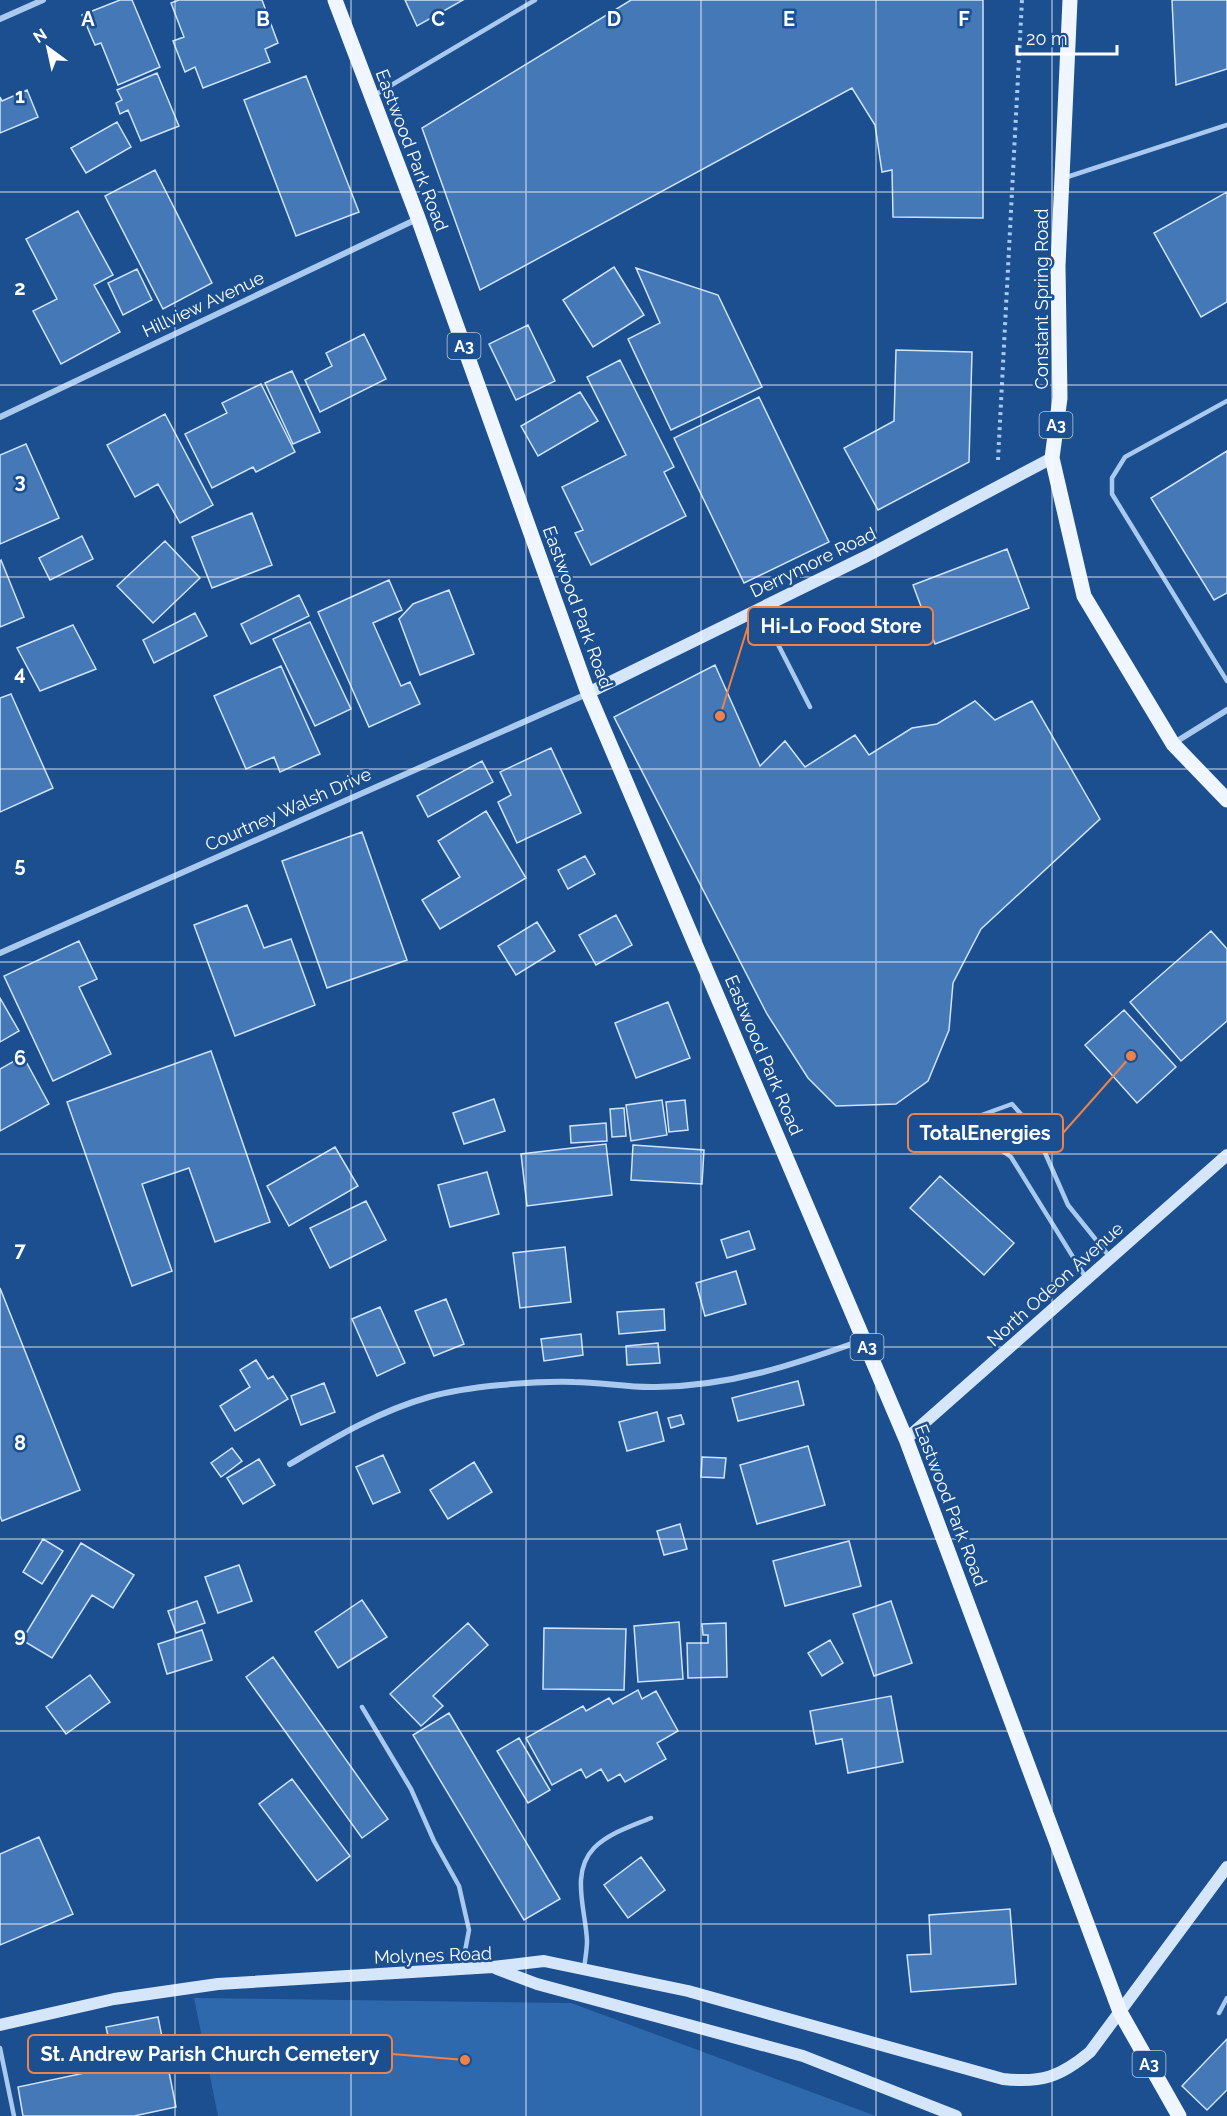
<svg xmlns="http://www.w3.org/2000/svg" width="1227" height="2116" viewBox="0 0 1227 2116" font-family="Raleway,sans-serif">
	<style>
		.green { fill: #2e69ad }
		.building { fill: #4478b7; stroke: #cfe3fa; stroke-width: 1.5 }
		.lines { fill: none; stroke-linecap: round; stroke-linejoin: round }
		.path { stroke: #a9c9ee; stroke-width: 4; stroke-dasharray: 3 4.5; stroke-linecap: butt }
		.lane { stroke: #a9c9ee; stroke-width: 4.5 }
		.street { stroke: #a9c9ee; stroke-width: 6 }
		.secondary { stroke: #d6e6fa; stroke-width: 12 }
		.primary { stroke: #f0f6ff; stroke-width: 15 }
		.grid { fill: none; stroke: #fff; stroke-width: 1.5; stroke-opacity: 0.55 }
		.labels { text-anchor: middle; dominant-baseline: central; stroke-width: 5; stroke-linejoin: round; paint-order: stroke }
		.shield { fill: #1b4f8f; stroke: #bbcadd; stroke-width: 1.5 }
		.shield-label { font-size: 16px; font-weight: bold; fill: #fff }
		.street-label { font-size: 18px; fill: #fff; stroke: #1b4f8f }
		.grid-label { font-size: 20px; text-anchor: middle; font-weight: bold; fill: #fff; stroke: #1b4f8f; stroke-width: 5; stroke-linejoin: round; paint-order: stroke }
		.leader { fill: none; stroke: #ee8249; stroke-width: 2 }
		.callout-dot { fill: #ee8249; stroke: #1b4f8f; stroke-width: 2 }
		.callout { fill: #1b4f8f; stroke: #ee8249; stroke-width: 2 }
		.callout-label { font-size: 20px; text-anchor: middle; font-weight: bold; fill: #fff }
	</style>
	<rect width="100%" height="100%" fill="#1b4f8f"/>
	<path class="green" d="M194,1998l377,5 305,113h-658z"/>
	<path class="building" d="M120,0h12l28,67 -42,18 -17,-42 -6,2 -13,-30z
		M179,0h83l16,43 -13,6 5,13 -67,26 -8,-21 -10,5 -12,-31 11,-4 -13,-34z
		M405,0h58l-46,26z
		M631,0h352v218l-90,-1 -1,-47 -10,2 -7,-47 -23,-37 -372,202 -58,-162z
		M1172,0h55v69l-51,16z
		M157,73l22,53 -38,15 -13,-31 -8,4 -4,-11 6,-3 -5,-10z
		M306,76l53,136 -63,24 -52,-136z
		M27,90l11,27 -38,16v-36l2,4z
		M117,122l14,25 -45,26 -15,-25z
		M155,170l57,113 -49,26 -58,-113z
		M1227,192v110l-26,15 -47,-84z
		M78,211l35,64 -19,10 26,47 -59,32 -28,-53 24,-12 -31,-60z
		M614,267l30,48 -51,32 -30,-47z
		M636,268l82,27 44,92 -91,43 -43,-91 32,-16z
		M137,269l15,31 -29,15 -15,-32z
		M528,325l27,56 -39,19 -27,-56z
		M364,334l22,45 -66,33 -15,-32 27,-14 -6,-13z
		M896,350l76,2 -3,110 -91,48 -34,-62 50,-27z
		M620,360l54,107 -10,5 22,44 -95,49 -16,-32 8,-3 -21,-43 64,-32 -39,-78z
		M292,371l28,61 -27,12 -28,-61z
		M261,384l34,68 -39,20 -3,-5 -41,21 -27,-54 42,-21 -5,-10z
		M580,392l18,29 -60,35 -17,-30z
		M759,397l70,145 -85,41 -70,-145z
		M165,414l48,91 -33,18 -22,-39 -23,13 -28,-52z
		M26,444l33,74 -59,26v-89z
		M1227,451v142l-13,7 -63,-102z
		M252,513l20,52 -60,23 -20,-51z
		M82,536l11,23 -43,21 -11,-22z
		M165,541l35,37 -47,45 -36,-37z
		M1007,549l22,59 -94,36 -22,-59z
		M1,560l23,57 -24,10v-66z
		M389,580l13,30 -29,13 28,63 9,-4 10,22 -51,23 -51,-115z
		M449,590l25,64 -54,21 -21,-56 14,-15z
		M299,595l10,21 -58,28 -10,-20z
		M195,613l12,23 -53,27 -11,-23z
		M310,622l41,87 -36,17 -42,-87z
		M73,625l23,44 -56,22 -23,-43z
		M715,665l45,101 25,-25 20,26 50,-32 14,20 43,-27 25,-4 38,-23 20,19 37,-19 68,118 -119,110 -28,54 -4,47 -21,51 -32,23 -60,2 -28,-28 -41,-64 -153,-297z
		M281,666l39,88 -40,18 -6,-15 -28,12 -32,-73z
		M11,694l42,94 -53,24v-114z
		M551,748l30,65 -64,30 -19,-41 13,-7 -11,-23z
		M482,761l11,21 -65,35 -11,-21z
		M486,811l40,67 -86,51 -18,-29 38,-23 -22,-36z
		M362,832l45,128 -80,28 -45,-127z
		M585,856l10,18 -27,15 -10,-19z
		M247,905l17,43 27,-9 24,66 -80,31 -41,-111z
		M616,915l16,30 -36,20 -17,-30z
		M537,922l18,29 -39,24 -18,-29z
		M1211,931l16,18v72l-46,40 -51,-59z
		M79,941l18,38 -18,8 32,67 -58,27 -49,-105z
		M0,998l19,33 -19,11z
		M668,1002l22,56 -54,20 -21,-55z
		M1124,1010l52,57 -39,36 -52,-58z
		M211,1051l59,171 -55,20 -26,-74 -47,16 30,87 -40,15 -65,-184z
		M23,1056l26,48 -49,27v-62z
		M494,1099l11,32 -41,13 -11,-31z
		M662,1100l5,35 -36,6 -5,-36z
		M685,1100l3,30 -19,2 -3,-30z
		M624,1108l2,28 -14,1 -2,-28z
		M606,1123l1,18 -36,2 -1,-17z
		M606,1144l6,51 -85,11 -6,-52z
		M633,1145l71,5 -2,34 -71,-4z
		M335,1147l23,39 -69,40 -22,-40z
		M487,1172l12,42 -49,13 -12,-42z
		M940,1176l74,67 -30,32 -74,-67z
		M366,1201l20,39 -56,28 -20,-40z
		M749,1231l6,18 -28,9 -6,-18z
		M565,1247l6,55 -51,6 -7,-55z
		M736,1271l10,33 -41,12 -9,-33z
		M0,1288l80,202 -78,31 -2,-5z
		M446,1299l18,45 -30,12 -19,-45z
		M380,1307l25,56 -28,13 -25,-57z
		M664,1309l1,21 -46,4 -2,-22z
		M581,1334l2,21 -39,6 -3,-22z
		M658,1343l2,20 -33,2 -1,-19z
		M256,1360l12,19 5,-3 15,23 -53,32 -15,-25 30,-19 -10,-17z
		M798,1381l6,24 -66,16 -6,-23z
		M324,1383l11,29 -34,13 -10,-29z
		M657,1412l7,29 -37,10 -8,-29z
		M681,1415l3,9 -13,4 -3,-10z
		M808,1446l17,59 -68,19 -17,-59z
		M232,1448l10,13 -21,16 -10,-14z
		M383,1455l17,37 -27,12 -17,-37z
		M702,1457l24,1 -2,20 -23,-1z
		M259,1459l16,26 -32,19 -16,-26z
		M474,1462l18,30 -44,27 -18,-29z
		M680,1524l7,25 -23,6 -7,-24z
		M43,1539l20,12 -21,33 -19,-12z
		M849,1541l12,45 -76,20 -12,-45z
		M81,1543l53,32 -21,33 -21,-13 -40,63 -30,-18z
		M239,1565l13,36 -34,12 -13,-36z
		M362,1600l25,37 -49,31 -23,-36z
		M197,1601l8,22 -29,10 -8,-22z
		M891,1601l21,62 -38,13 -21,-62z
		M679,1622l4,57 -45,3 -4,-56z
		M468,1623l20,22 -55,51 10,10 -22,20 -31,-32z
		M726,1623l1,54 -39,1 -1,-35h21v-8h-5l-1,-11z
		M544,1628l82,1 -2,61 -81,-1z
		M202,1630l10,30 -45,14 -9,-30z
		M830,1640l13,23 -21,13 -14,-23z
		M273,1657l115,162 -26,19 -116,-161z
		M90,1675l20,27 -44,32 -20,-27z
		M638,1690l4,9 14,-8 22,40 -21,12 9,16 -41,23 -5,-8 -12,7 -7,-12 -15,9 -5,-9 -29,16 -26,-47 57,-32 3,5 23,-13 4,6z
		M891,1696l12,66 -55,11 -6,-34 -26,5 -6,-33z
		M449,1713l111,186 -36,21 -111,-185z
		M519,1738l31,52 -22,13 -31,-52z
		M292,1779l58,77 -33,25 -58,-77z
		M39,1837l34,77 -73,31v-91z
		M641,1857l24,33 -37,28 -24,-33z
		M1010,1909l6,75 -105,8 -4,-37 24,-1 -2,-39z
		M158,2017l18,90 -42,9h-111l-5,-29 76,-16 -4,-17 21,-4 -5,-23z
		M1227,2039v51l-20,20 -25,-24z"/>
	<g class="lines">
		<path class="path" d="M998,460l24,-460"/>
		<path class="lane" d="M373,96l162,-96
			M1064,178l163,-53
			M1227,401l-102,56 -13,21v16l115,187
			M761,611l49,96
			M1086,1278l-75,-121 -26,-18 -6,-23 33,-12 23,26 33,75 41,51
			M362,1707l49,82 23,52 25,45 10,44 -7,37
			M584,1969c1,-9 3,-19 3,-28 -1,-30 -17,-68 7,-93 15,-15 38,-22 57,-30
			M1219,2013l8,-15
			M0,2048l14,68"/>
		<path class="street" d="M0,19l43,-19
			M0,417l417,-198
			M1174,743l53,-33
			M0,953l587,-259
			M290,1464c44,-26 89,-53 139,-67 38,-11 105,-16 145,-15 27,0 55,6 82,5 75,-1 137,-22 207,-47"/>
		<path class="secondary" d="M588,693l279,-137 185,-98
			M906,1439l321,-284
			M497,1969l40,15 266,72 153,60
			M0,2025l114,-26 104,-15 275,-17 51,-6 144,30 315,88c39,4 57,-2 87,-27l137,-185"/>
		<path class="primary" d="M335,0l83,218 170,475 318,746 214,573 59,104
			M1070,0l-12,266 2,132 -8,60 32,138 89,148 54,56"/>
	</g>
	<path class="grid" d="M175,0v2116M351,0v2116M526,0v2116M701,0v2116M876,0v2116M1052,0v2116M0,192h1227M0,385h1227M0,577h1227M0,769h1227M0,962h1227M0,1154h1227M0,1347h1227M0,1539h1227M0,1731h1227M0,1924h1227"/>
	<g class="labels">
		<g class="shield">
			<rect x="447.5" y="333" width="33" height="26" rx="4.5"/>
			<rect x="1039.5" y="412" width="33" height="26" rx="4.5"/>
			<rect x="850.5" y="1334" width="33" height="26" rx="4.5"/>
			<rect x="1132.5" y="2051" width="33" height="26" rx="4.5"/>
		</g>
		<g class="shield-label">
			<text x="464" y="346">A3</text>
			<text x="1056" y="425">A3</text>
			<text x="867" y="1347">A3</text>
			<text x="1149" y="2064">A3</text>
		</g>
		<g class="street-label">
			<text transform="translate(412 150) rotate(69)">Eastwood Park Road</text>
			<text transform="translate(1041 299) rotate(-90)">Constant Spring Road</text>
			<text transform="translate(203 304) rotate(-25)">Hillview Avenue</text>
			<text transform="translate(813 562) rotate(-26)">Derrymore Road</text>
			<text transform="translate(578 607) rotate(70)">Eastwood Park Road</text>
			<text transform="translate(288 809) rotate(-24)">Courtney Walsh Drive</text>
			<text transform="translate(764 1055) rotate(67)">Eastwood Park Road</text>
			<text transform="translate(1055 1284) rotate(-42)">North Odeon Avenue</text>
			<text transform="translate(951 1505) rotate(69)">Eastwood Park Road</text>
			<text transform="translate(433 1955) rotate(-2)">Molynes Road</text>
		</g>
	</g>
	<g class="grid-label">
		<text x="88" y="26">A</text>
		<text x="263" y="26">B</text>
		<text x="438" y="26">C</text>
		<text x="614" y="26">D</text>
		<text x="789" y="26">E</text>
		<text x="964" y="26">F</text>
		<text x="20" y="103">1</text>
		<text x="20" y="295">2</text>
		<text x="20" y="488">3</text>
		<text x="20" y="680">4</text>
		<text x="20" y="872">5</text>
		<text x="20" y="1065">6</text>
		<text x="20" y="1257">7</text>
		<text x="20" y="1450">8</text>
		<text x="20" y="1642">9</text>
	</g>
	<path class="leader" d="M720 716L748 626M1131 1056L1063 1133M465 2060L392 2054"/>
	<g class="callout-dot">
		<circle cx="720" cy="716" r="6"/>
		<circle cx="1131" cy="1056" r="6"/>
		<circle cx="465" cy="2060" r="6"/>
	</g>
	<g class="callout">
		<rect x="748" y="607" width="185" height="38" rx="6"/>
		<rect x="908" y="1114" width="155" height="38" rx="6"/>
		<rect x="28" y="2035" width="364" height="38" rx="6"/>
	</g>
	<g class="callout-label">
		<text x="841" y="633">Hi-Lo Food Store</text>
		<text x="985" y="1140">TotalEnergies</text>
		<text x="210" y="2061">St. Andrew Parish Church Cemetery</text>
	</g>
	<g transform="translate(48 48) rotate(327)" stroke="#1b4f8f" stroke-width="4.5" paint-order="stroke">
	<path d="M0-4.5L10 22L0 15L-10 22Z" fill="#ffffff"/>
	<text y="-9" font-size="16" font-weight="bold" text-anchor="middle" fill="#ffffff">N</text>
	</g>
	<path d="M1017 45v9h100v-9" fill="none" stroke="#ffffff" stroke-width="3"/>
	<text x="1026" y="45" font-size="18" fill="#ffffff" stroke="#1b4f8f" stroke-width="4.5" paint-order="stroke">20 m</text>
</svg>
